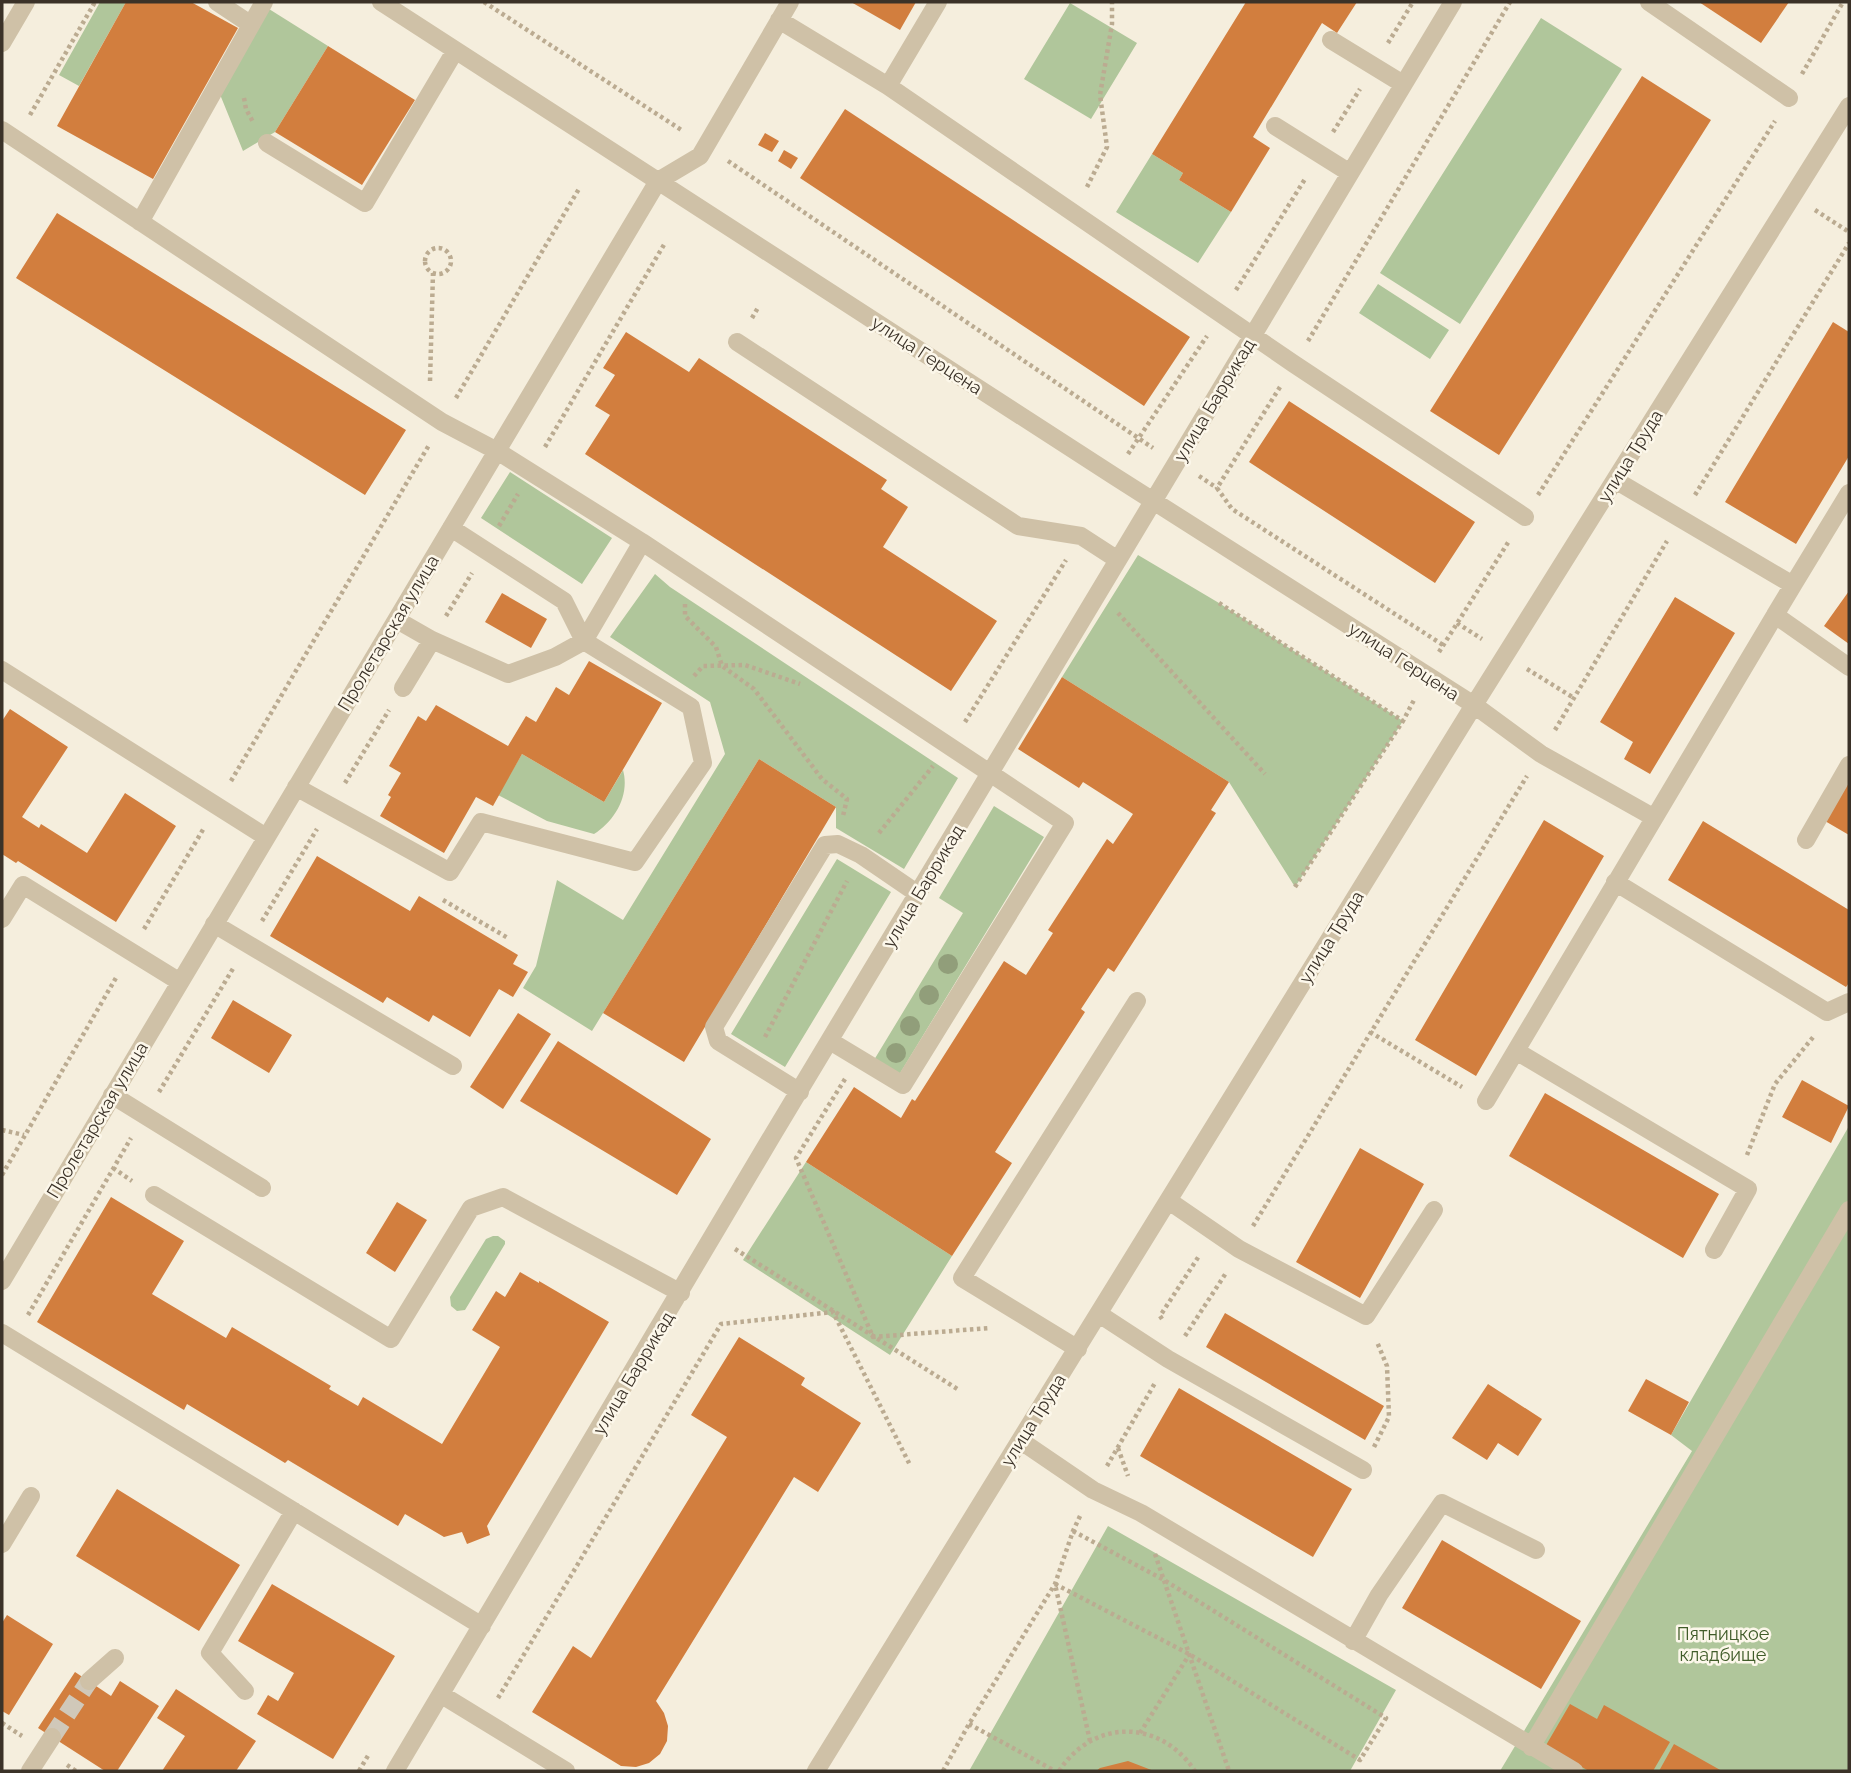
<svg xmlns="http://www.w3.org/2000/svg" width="1851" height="1773" viewBox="0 0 1851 1773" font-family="Raleway,sans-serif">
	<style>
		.green { fill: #b0c69b }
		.building { fill: #d27e3e }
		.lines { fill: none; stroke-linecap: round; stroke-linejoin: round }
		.minor-tunnel { stroke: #d0c8b9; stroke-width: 18; stroke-dasharray: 18 9; stroke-linecap: butt }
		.path { stroke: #bbab91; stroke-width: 4.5; stroke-dasharray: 3.5 3.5; stroke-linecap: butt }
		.minor { stroke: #cfc1a7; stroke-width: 18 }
		.tree { fill: #919e7a }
		.labels { text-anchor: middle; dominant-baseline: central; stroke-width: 5; stroke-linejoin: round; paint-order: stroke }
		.street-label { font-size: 18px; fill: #3b3228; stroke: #fcf7ea }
		.park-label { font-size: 18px; fill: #405c29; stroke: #fcf7ea }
	</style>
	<rect width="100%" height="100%" fill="#f5eedd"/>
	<path class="green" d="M100,2h26l-47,84 -20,-11z
		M1070,3l67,40 -46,76 -67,-40z
		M269,9l59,37 -53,86 -32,19 -24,-59z
		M1541,18l81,51 -162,255 -80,-51z
		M1152,154l31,19 -4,7 52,32 -33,51 -82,-51z
		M1378,284l71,46 -19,29 -71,-46z
		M510,472l102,66 -30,46 -101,-66z
		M1138,555l81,48 184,118 -108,166 -66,-105 -167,-105z
		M655,574l15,13 288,191 -54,91 -68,-41v-21l-77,-48 -167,272 -69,-43 13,-22 21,-86 66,40 102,-166 -15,-52 -100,-65z
		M522,754l82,48 19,-32c7,25 -8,51 -29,64l-47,-13 -49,-26z
		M994,806l50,31 -145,238 -25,-15 89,-147 -24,-15z
		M837,859l54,33 -106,175 -54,-33z
		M1849,1126v645h-349l192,-320 -21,-16z
		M806,1162l146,94 -62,99 -147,-95z
		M493,1236h5l7,5v3l-40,66 -8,1 -6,-5 -1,-9 36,-58z
		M1108,1526l288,164 -46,81h-381z"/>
	<path class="building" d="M126,2h65l47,26 -85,151 -96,-53z
		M851,2h65l-16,28z
		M1246,2h111l-20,31 -15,-10 -69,114 17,11 -39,64 -52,-32 4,-7 -31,-19z
		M1699,2h90l-28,41z
		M328,46l87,54 -53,85 -87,-53z
		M1642,76l69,44 -212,335 -69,-44z
		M845,109l345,228 -46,69 -344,-228z
		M765,133l14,8 -7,11 -14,-7z
		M784,150l14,8 -7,11 -13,-8z
		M57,213l349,217 -41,65 -349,-217z
		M1833,322l16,10v124l-53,88 -71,-42z
		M626,332l63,40 10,-14 188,122 -6,9 27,18 -25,40 114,74 -46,70 -366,-237 25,-39 -15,-9 20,-31 -12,-7z
		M1289,401l186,121 -40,61 -186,-121z
		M1849,591v53l-25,-18z
		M502,593l45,26 -16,29 -46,-26z
		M1675,597l60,36 -85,141 -26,-15 9,-17 -33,-20z
		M589,661l73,42 -58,99 -82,-48 -29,52 -17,-9 -32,56 -64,-37 11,-19 -3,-2 13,-22 -12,-7 29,-50 8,5 10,-16 72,41 18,-30 10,6 20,-35 13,8z
		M1062,677l167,105 -18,28 5,3 -102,159 -6,-4 -27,41 4,3 -90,140 17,11 -60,93 -146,-94 48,-75 47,31 11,-19 3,2 89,-140 22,14 27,-42 -5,-3 59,-91 6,5 20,-30 -50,-32 -4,6 -61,-39z
		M10,709l58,38 -46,70 17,11 2,-4 46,29 38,-60 51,33 -60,96 -98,-61 -2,2 -14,-9v-133z
		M759,759l77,48 -152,255 -81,-49z
		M1849,781v54l-24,-14z
		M1544,820l60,36 -128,220 -61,-36z
		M1703,821l146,89v73l-3,4 -178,-107z
		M317,856l93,55 9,-15 99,59 -5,9 15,8 -15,25 -14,-8 -29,48 -37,-22 -4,7 -42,-25 -4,6 -113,-67z
		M233,1000l59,35 -23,38 -58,-35z
		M518,1013l33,21 -48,75 -33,-22z
		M558,1041l153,98 -34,56 -157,-94z
		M1802,1080l47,26 -18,37 -49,-26z
		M1545,1093l174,101 -36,64 -174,-102z
		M1360,1148l64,36 -64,114 -64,-36z
		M111,1197l73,44 -32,53 74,44 6,-11 99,59 -2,3 29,17 5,-9 79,47 58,-97 -28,-17 24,-39 9,6 15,-25 19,11v-2l70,41 -122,204 3,9 -23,9 -5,-12 -18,5 -39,-23 -7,12 -110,-66 -3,3 -98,-59 -3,6 -147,-88z
		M397,1202l30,18 -32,52 -29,-19z
		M1225,1313l159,93 -19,34 -159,-93z
		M739,1337l66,41 -4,7 60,38 -43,69 -24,-15 -138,224 8,12 4,13 -1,15 -7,13 -11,9 -13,4 -15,-1 -89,-54 41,-66 18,12 136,-221 -36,-22z
		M1646,1379l43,23 -18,33 -43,-24z
		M1488,1384l54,35 -24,37 -20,-13 -11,17 -35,-22z
		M1179,1388l173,101 -39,68 -173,-101z
		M117,1489l123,76 -41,66 -123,-75z
		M1442,1540l139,81 -40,68 -139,-81z
		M272,1584l123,72 -62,103 -76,-45 11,-19 10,6 16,-28 -56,-32z
		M7,1615l46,29 -44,71 -7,-4v-88z
		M75,1672l36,24 9,-15 39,25 -42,65h-12l-67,-43z
		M176,1689l80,52 -20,30h-74l23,-35 -28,-18z
		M1570,1704l27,15 7,-14 66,37 -17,29h-64l-44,-24z
		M1674,1744l48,27h-63z
		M1128,1761l26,10h-58l4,-3z"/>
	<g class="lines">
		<path class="minor-tunnel" d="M52,1737l37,-56"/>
		<path class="path" d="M484,2l199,129
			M1388,43l25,-41
			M1802,74l41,-72
			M244,98l2,11 7,13
			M30,115l65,-113
			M1333,132l27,-43
			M728,161l425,287
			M1087,187l20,-40 -7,-52 12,-71v-22
			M1815,210l34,22
			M425 261a13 13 0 1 1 26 0a13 13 0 1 1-26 0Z
			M1236,290l69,-111
			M752,318l7,-12
			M1308,341l202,-339
			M430,381l3,-108
			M1280,387l-63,101 15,21 211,136
			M456,398l124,-211
			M545,447l120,-204
			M1128,454l79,-118
			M1199,476l18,12
			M1538,495l237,-374
			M1695,495l154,-252
			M499,526l19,-32
			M1219,603l184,118 11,-21
			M685,604v12l31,31 6,19 32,23 68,90 25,20 -4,17
			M1118,613l147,161
			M446,616l26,-43
			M1457,623l25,16
			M1439,652l70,-111
			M1527,669l47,29
			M694,676l9,-10 42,-1 55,19
			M965,722l101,-162
			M1555,730l112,-189
			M231,781l198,-336
			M345,783l44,-73
			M879,833l54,-67
			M1295,887l108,-166
			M443,900l65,38
			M262,921l55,-92
			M144,929l60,-101
			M1370,1032l92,55
			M765,1037l82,-156
			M845,1079l-49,79 77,179 117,-9
			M159,1092l75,-125
			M2,1130l22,5
			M1747,1155l28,-71 39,-48
			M113,1168l19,13
			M2,1175l115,-199
			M1253,1226l274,-450
			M735,1249l224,141
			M28,1315l103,-177
			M1162,1319l-2,-3 39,-60
			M1185,1336l41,-63
			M1374,1447l15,-30 -2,-51 -10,-24
			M1118,1448l10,28
			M1107,1466l48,-83
			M1073,1531l91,49 222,138 -26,42 -171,-106 -134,-70 35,157
			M1155,1554l74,217
			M498,1698l223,-374 112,-12 77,153
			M2,1723l20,13
			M969,1724l86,47
			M1140,1733l49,-78
			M67,1765l9,6
			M359,1771l10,-17
			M943,1771l26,-47 86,-140 18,-53 8,-17
			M1059,1771c35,-53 101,-52 136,0"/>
		<path class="minor" d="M217,2l33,22
			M381,2l733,474 360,229 67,49 112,63
			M938,2l-50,84 406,278 231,153
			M1649,2l140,96
			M779,20l109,66
			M1331,40l72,44
			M2,43l24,-41
			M1275,126l75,47
			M2,130l440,292 55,29 145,91 423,281 -162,262 -73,-44
			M267,143l98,60 90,-152
			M140,222l124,-220
			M737,342l281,184 63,10 37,24
			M1615,480l178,105 56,-92
			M1793,585l-18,30 74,52
			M397,620l35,20 76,34 47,-17 29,-16 -20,-40 -113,-73
			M2,670l264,167
			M403,688l29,-48
			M296,787l154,85 31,-50 154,40 68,-99 -12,-56 -107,-66 58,-99
			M1806,840l43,-75
			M1615,882l212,130 22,-10
			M2,919l21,-34 157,97
			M214,924l239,142
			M1516,1051l232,138 -34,61
			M800,1092l-82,-51 -4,-14 111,-182 13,-1 23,11 57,39
			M112,1095l150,93
			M1486,1101l289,-486
			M154,1195l237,144 80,-131 32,-11 178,96
			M1169,1201l70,48 127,67 68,-106
			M2,1281l656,-1100 42,-25 90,-154
			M1099,1314l69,45 195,111
			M2,1333l480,293
			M1078,1349l-116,-71 175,-277
			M1021,1441l72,49 48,23 433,258
			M2,1544l29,-48
			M1353,1641l26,-46 63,-92 94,47
			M89,1681l26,-23
			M245,1691l-35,-38 84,-142
			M442,1695l124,76
			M1531,1747l318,-537
			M30,1771l22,-34
			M395,1771l377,-635 681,-1134
			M816,1771l658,-1066 375,-599"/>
	</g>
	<g class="tree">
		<circle cx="948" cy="964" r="10"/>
		<circle cx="929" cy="995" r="10"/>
		<circle cx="910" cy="1026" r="10"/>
		<circle cx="896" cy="1053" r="10"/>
	</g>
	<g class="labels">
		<g class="street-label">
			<text transform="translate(927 355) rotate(33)">улица Герцена</text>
			<text transform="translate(1214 400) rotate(-59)">улица Баррикад</text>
			<text transform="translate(1630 456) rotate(-58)">улица Труда</text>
			<text transform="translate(388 633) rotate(-59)">Пролетарская улица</text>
			<text transform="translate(1404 661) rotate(33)">улица Герцена</text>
			<text transform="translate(923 886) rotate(-59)">улица Баррикад</text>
			<text transform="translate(1331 937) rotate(-58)">улица Труда</text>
			<text transform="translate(97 1120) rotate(-59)">Пролетарская улица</text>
			<text transform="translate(633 1373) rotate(-59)">улица Баррикад</text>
			<text transform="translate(1033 1420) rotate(-58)">улица Труда</text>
		</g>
		<g class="park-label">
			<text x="1723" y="1633">Пятницкое<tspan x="1723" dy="21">кладбище</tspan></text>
		</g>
	</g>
	<rect width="1851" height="1773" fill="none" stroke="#3b3228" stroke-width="7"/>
</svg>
